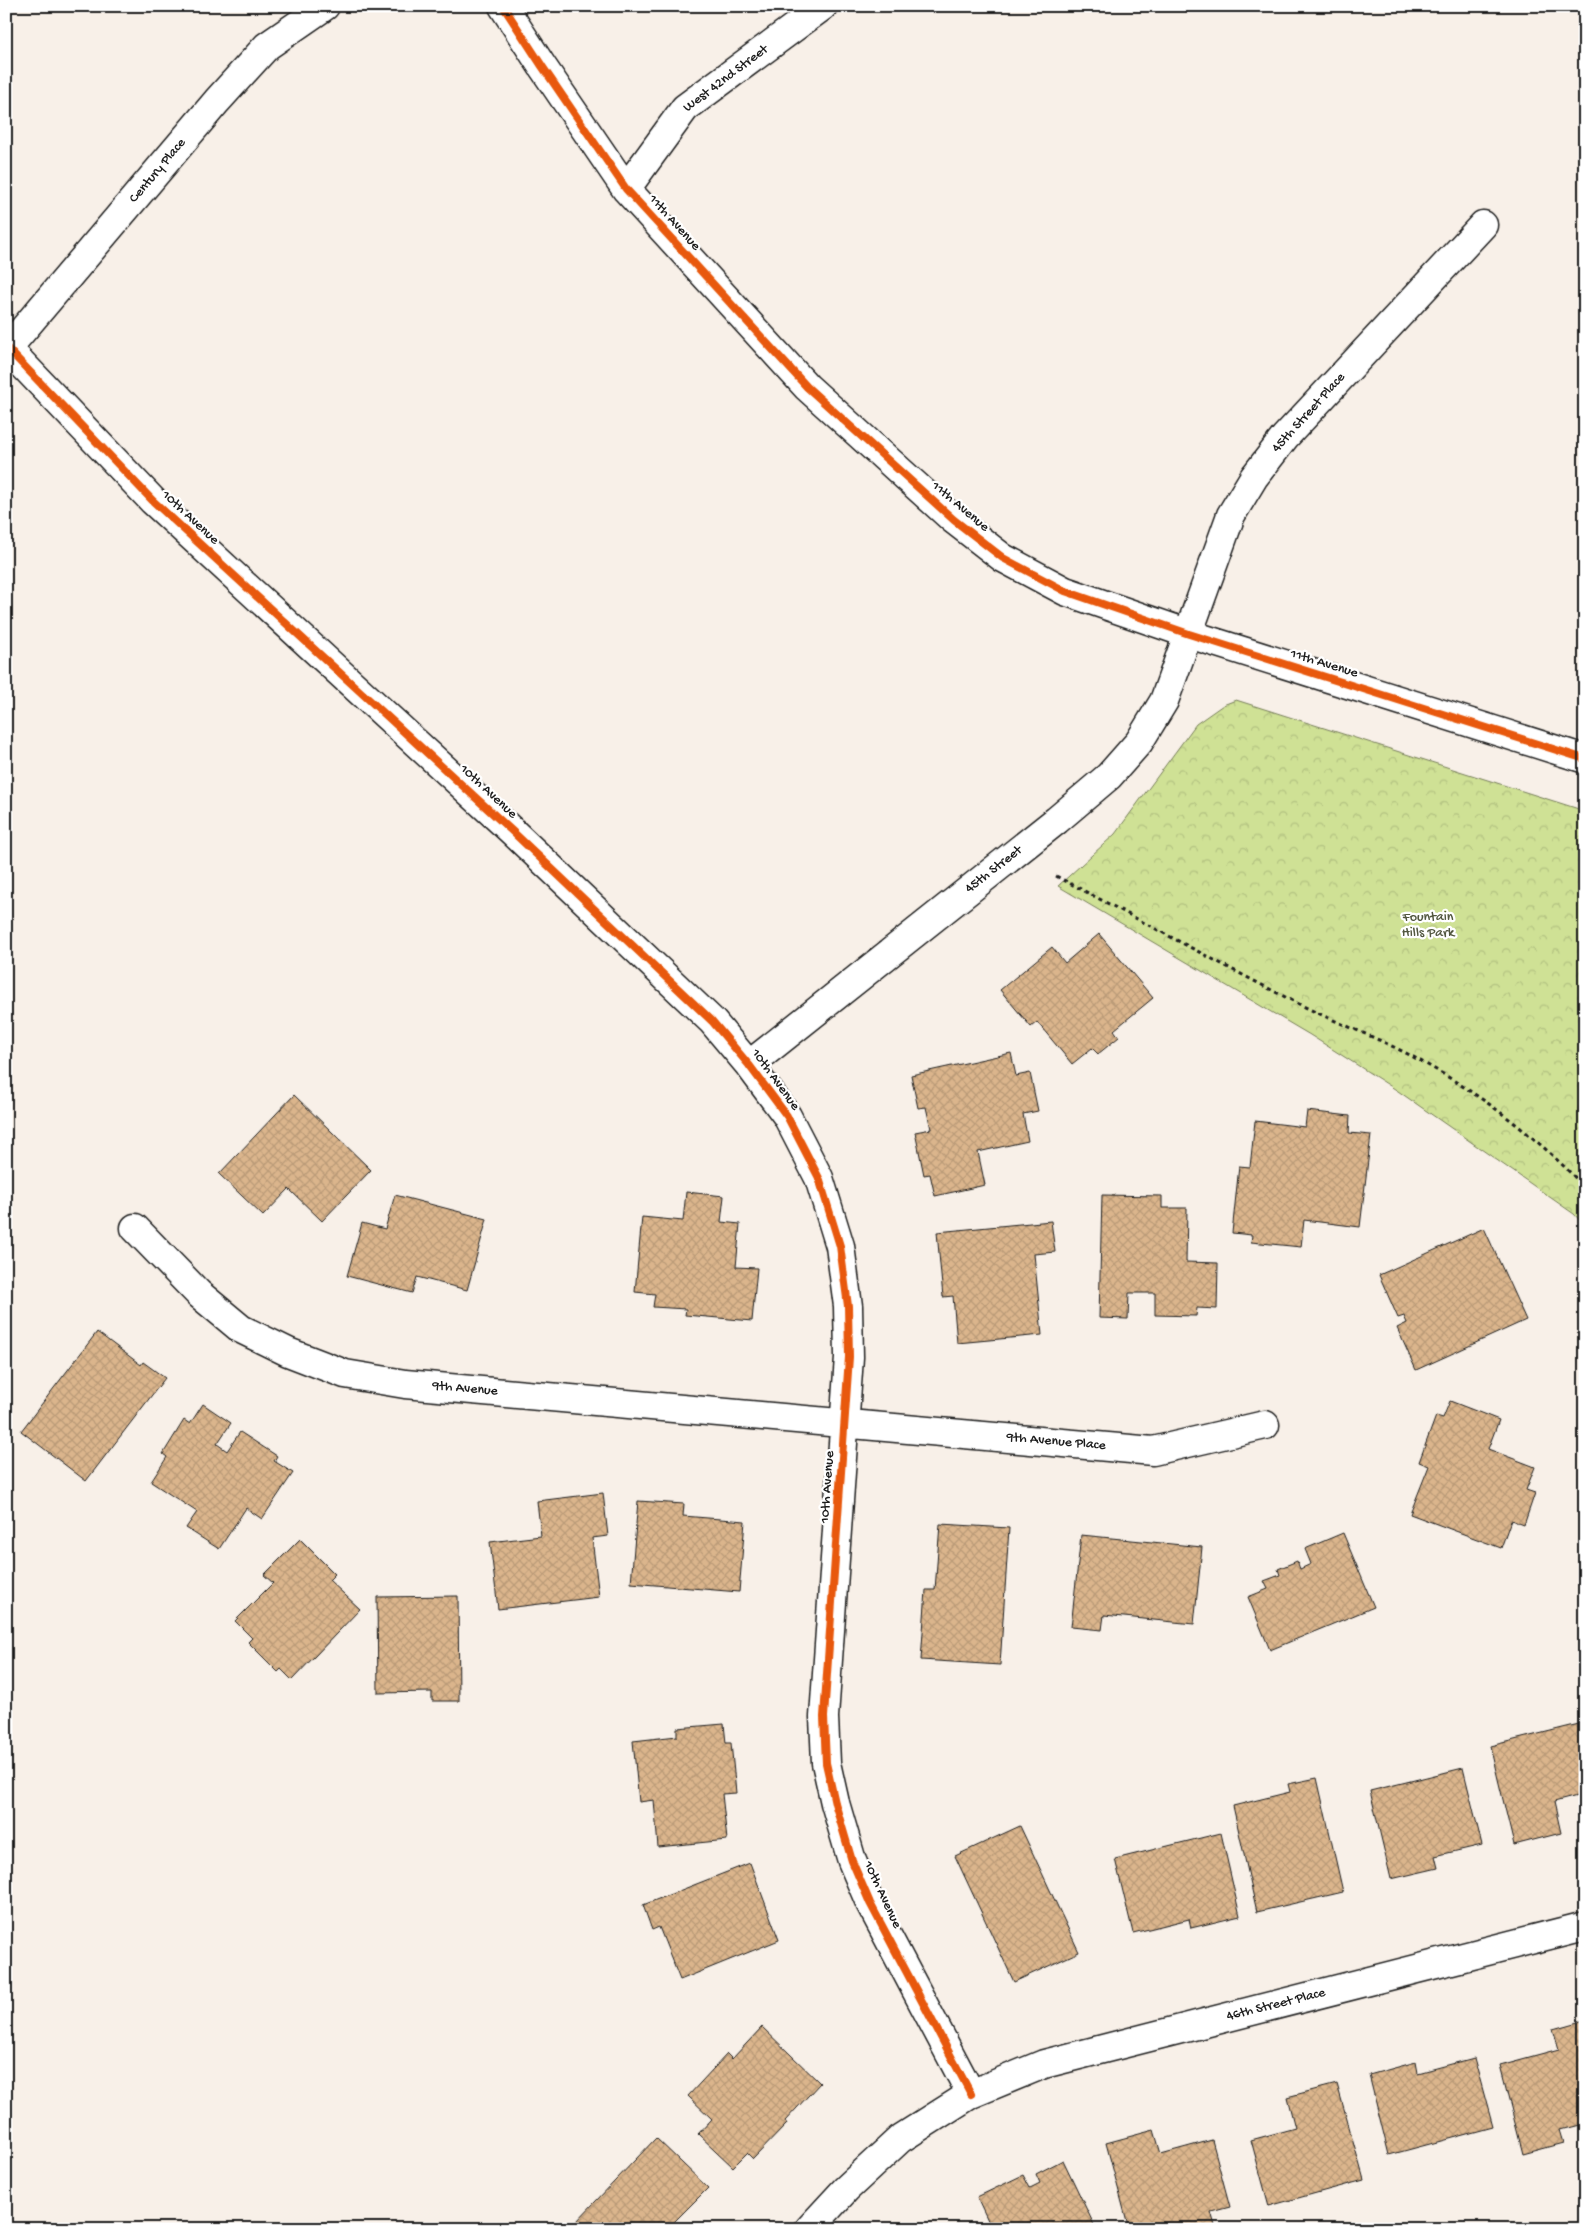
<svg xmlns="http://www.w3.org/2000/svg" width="1591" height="2235" viewBox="0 0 1591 2235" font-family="'Gochi Hand',sans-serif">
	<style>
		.park { fill: url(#park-crowns); stroke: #767e58 }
		.building { fill: url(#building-cross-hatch); stroke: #1c1c1c }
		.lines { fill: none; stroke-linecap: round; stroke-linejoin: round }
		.minor-casing { stroke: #1c1c1c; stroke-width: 31 }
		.path { stroke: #1c1c1c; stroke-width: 3; stroke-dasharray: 4 4; stroke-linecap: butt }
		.minor { stroke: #fff; stroke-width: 28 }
		.cycleway-casing { stroke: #fff; stroke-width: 11 }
		.cycleway { stroke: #e8590c; stroke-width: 8 }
		.labels { text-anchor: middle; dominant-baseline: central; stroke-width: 4.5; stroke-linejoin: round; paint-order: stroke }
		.street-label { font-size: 14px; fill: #1c1c1c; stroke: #fff }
		.park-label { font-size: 14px; fill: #525740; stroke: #fff }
	</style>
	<defs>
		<pattern id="park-crowns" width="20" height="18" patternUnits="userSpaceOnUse" patternTransform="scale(1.25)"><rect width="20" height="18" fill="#cfe195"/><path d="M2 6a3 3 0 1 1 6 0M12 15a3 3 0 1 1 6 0" fill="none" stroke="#b1c080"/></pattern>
		<pattern id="building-cross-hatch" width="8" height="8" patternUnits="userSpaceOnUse" patternTransform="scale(1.25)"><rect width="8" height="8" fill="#dbb58c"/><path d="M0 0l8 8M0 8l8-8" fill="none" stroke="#bb9b78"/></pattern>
	</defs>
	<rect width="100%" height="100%" fill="#f8f0e8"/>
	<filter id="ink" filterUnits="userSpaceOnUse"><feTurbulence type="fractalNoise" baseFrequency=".02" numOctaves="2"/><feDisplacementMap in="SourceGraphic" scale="10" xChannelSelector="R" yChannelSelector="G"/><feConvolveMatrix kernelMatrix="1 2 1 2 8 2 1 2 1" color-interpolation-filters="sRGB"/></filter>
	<g filter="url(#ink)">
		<path class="park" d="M1236,700l349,111v415l-11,-12 -176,-123 -88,-56 -252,-149 57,-52 81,-110 27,-19z"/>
		<path class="building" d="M1099,934l54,64 -39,32 5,7 -21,17 -6,-6 -20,16 -35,-42 -6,5 -31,-37 52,-43 13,16z
			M1011,1053l5,23 14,-3 8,38 -15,3 5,27 -50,11 7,33 -50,11 -5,-22 -6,1 -9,-43 16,-3 -5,-22 -8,1 -7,-33z
			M294,1095l77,75 -49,51 -33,-32 -26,27 -44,-42z
			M1307,1111l43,5 -1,17 22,2 -11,92 -56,-7 -3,27 -50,-5 1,-7 -20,-2 7,-67 11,1 5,-46 50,6z
			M686,1192l38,4 -3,26 19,2 -4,43 21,1 -5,53 -67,-6 1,-6 -33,-2 2,-13 -20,-2 7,-75 41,4z
			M395,1195l92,24 -20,71 -50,-13 -5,16 -65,-17 15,-53 23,6z
			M1102,1195l60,1v12h25l-1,54 32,1 -1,46 -20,-1 -1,8 -41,-1v-22h-26l-1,26 -29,-1z
			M1051,1221l4,31 -21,2 8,81 -85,8 -4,-47 -10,1 -6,-65z
			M1484,1228l42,92 -110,50 -19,-42 10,-5 -3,-7 -6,2 -19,-43z
			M97,1332l44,33 2,-3 22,16 -79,103 -65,-50z
			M1450,1401l49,19 -11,29 47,18 -9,23 9,3 -11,32 -13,-5 -10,28 -91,-34 19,-48 -10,-4 17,-46 7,2z
			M203,1404l28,19 -14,21 10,7 13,-19 37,24 -3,5 19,12 -31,46 -16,-11 -27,41 -33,-21 11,-16 -46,-30 16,-25 -4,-3 21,-34 6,4z
			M603,1493l5,43 -16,2 7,59 -101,12 -8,-67 51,-6 -4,-35z
			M638,1501l46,3 -1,12 62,5 -6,71 -108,-9z
			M940,1524l69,4 -9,137 -79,-5 5,-70h9z
			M1343,1533l31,74 -104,43 -22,-53 20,-8 -4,-8 16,-6 -2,-6 19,-8 3,8 11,-5 -6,-15z
			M1081,1535l121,12 -8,77 -90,-9 -2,15 -31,-3z
			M300,1539l35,35 -6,6 31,29 -68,71 -11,-11 -3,3 -30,-30 4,-4 -17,-17 38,-38 -9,-8z
			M458,1596l1,105h-27v-9l-54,1 -1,-96z
			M1583,1723l2,71 -31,8 7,31 -47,12 -24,-99z
			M724,1724l2,19h5l5,50 -14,1 5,46 -69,7 -4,-47 -15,2 -6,-61 44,-5v-8z
			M1463,1768l19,77 -47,11 3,12 -47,11 -21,-88z
			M1317,1778l26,114 -86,20 -24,-106 57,-14 -2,-8z
			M1020,1826l59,126 -65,30 -59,-126z
			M1221,1833l19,83 -49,12 -2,-9 -56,14 -18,-74z
			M750,1863l29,77 -99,40 -21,-53 -7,3 -9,-25z
			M1585,2020v117h-3l-3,-12 -19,5 4,13 -41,11 -23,-89 59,-16 -6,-20z
			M762,2027l58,56 -35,38 2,3 -34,35 -6,-6 -14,14 -35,-33 14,-15 -24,-23 39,-42 5,5z
			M1474,2058l19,69 -104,28 -20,-80 47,-13 2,11z
			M1337,2084l27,96 -95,26 -18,-66 44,-12 -8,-31z
			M1154,2130l7,24 51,-14 18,67 -19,5 5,17h-59l-1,-3 -10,3h-17l-23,-86z
			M656,2138l52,50 -34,34 7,7h-99l-7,-6z
			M1063,2160l33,69h-104l-15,-32 46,-22 7,13 10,-5 -4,-9z"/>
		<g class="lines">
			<g class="minor-casing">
				<path id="minor" d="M503,6l39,60 84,123 181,198 147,133 49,38 62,33 124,43 396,125
					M626,189l59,-81 138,-102
					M8,349l145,152 360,331 199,189 37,44 38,51 32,62 21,68 8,60 1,51 -25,360 2,46 9,40 17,58 18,42 101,191
					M6,350l211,-249 50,-55 58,-40
					M749,1065l308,-245 52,-44 30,-34 25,-41 67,-186 23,-38 31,-40 198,-212
					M135,1228l64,66 42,35 47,23 57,22 60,10 748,67 112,-26
					M809,2229l37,-40 54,-50 71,-45 73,-30 541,-138"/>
			</g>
			<path class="path" d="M1056,876c82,43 162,87 245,129 40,20 84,35 123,58 59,33 115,75 161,125"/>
			<use href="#minor" class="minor"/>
			<g class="cycleway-casing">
				<path id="cycleway" d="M503,6l39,60 84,123 181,198 147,133 49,38 62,33 124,43 396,125
					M6,350l2,-1 145,152 360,331 199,189 37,44 38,51 32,62 21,68 8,60 1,51 -25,360 2,46 9,40 17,58 18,42 101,191"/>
			</g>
			<use href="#cycleway" class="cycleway"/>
		</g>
	</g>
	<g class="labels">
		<g class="street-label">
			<text transform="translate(726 79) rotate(-37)">West 42nd Street</text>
			<text transform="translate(158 171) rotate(-50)">Century Place</text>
			<text transform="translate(674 223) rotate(48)">11th Avenue</text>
			<text transform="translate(1309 413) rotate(-48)">45th Street Place</text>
			<text transform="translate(960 507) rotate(40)">11th Avenue</text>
			<text transform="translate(190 518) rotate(43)">10th Avenue</text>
			<text transform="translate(1324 664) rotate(17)">11th Avenue</text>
			<text transform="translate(488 792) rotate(43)">10th Avenue</text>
			<text transform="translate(994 870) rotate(-38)">45th Street</text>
			<text transform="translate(775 1080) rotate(54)">10th Avenue</text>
			<text transform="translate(465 1389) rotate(5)">9th Avenue</text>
			<text transform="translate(1056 1442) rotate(5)">9th Avenue Place</text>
			<text transform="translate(828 1487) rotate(-86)">10th Avenue</text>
			<text transform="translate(882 1895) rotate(65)">10th Avenue</text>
			<text transform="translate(1276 2005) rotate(-14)">46th Street Place</text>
		</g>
		<g class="park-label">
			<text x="1428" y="917">Fountain<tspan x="1428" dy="16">Hills Park</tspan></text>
		</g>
	</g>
	<rect width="1591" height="2235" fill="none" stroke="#fff" stroke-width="25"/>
	<rect x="12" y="12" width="1566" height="2210" fill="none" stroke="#1c1c1c" stroke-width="2" filter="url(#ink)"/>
</svg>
